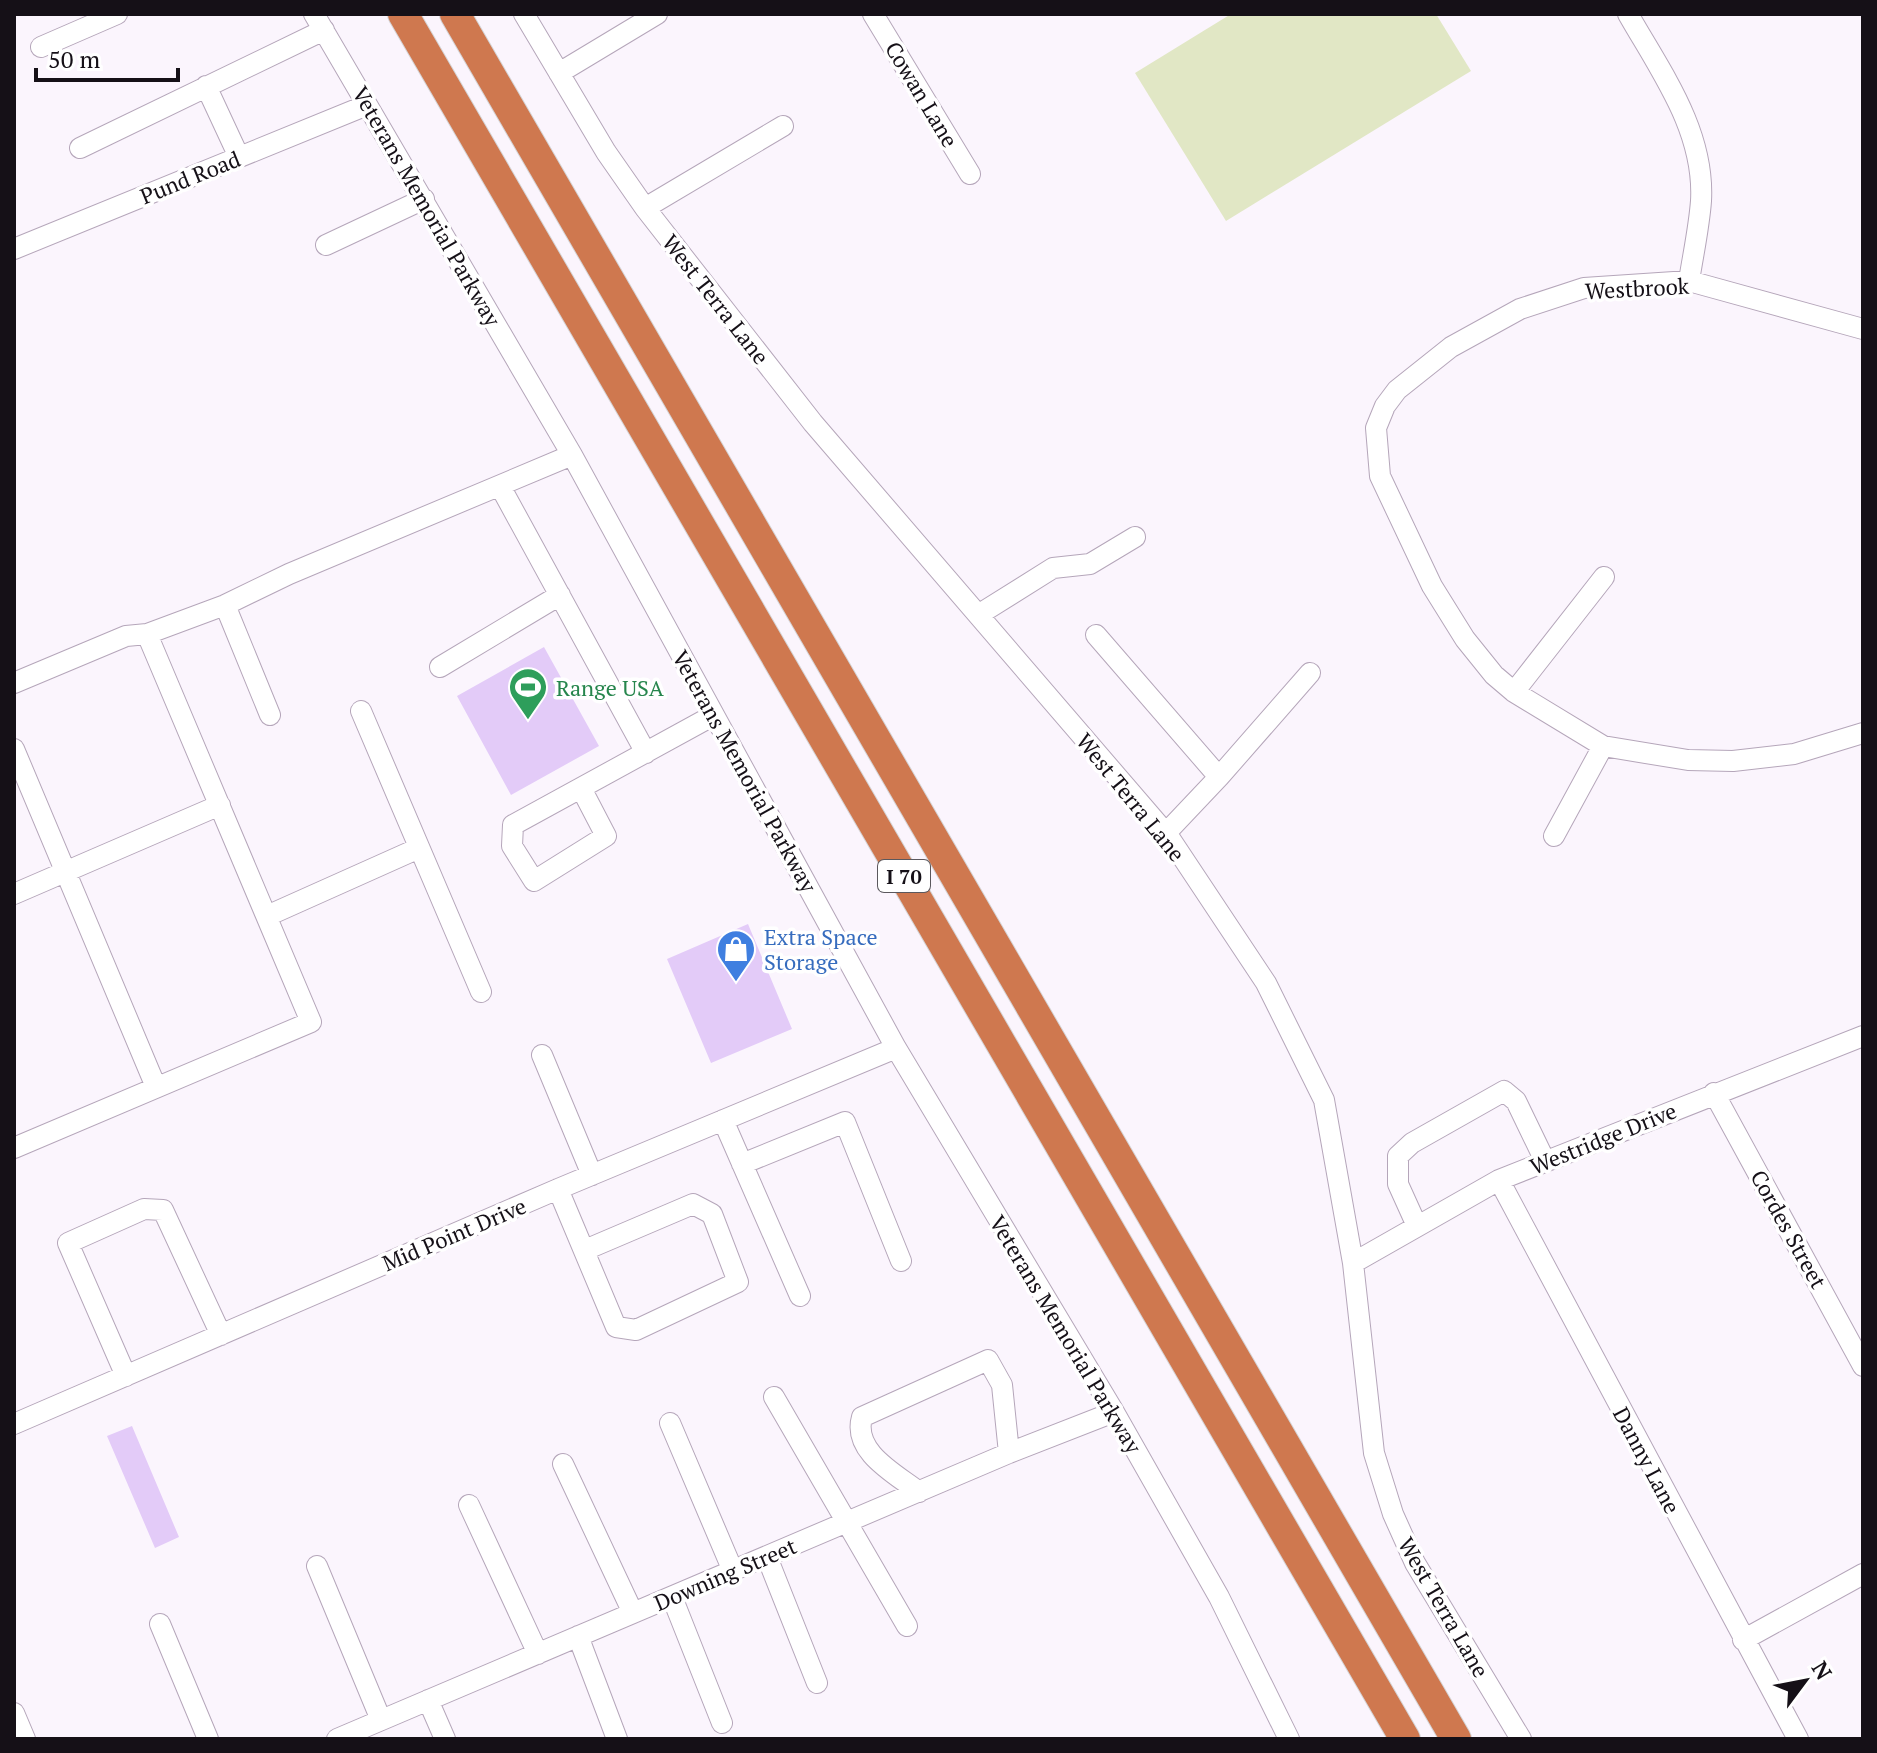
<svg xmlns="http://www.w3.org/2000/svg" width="1877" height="1753" viewBox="0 0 1877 1753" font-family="'PT Serif',serif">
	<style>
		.green { fill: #e1e7c5 }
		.building { fill: #e3cbf8 }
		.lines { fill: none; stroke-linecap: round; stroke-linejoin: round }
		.minor-casing { stroke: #b5a6ba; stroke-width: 22 }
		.highway-casing { stroke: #d5d4d5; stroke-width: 32 }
		.minor { stroke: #fff; stroke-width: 20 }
		.highway { stroke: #cf784f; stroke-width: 30 }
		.labels { text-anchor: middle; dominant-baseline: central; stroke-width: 7; stroke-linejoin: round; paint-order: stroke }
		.shield { fill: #fff; stroke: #5b585d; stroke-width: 2 }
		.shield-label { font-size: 20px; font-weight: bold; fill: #151017 }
		.street-label { font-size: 22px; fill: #151017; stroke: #fff }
		.leisure-label { font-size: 22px; fill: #27864d; stroke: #fff; text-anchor: start }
		.shop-label { font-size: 22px; fill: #366cbe; stroke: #fff; text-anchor: start }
	</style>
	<rect width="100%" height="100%" fill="#fbf5fd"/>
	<path class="green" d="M1231,14h205l35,57 -245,150 -91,-148z"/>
	<path class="building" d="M544,647l55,99 -88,49 -54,-99z
		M748,924l44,105 -81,34 -44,-104z
		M132,1426l47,111 -24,11 -48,-112z"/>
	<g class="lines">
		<g class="minor-casing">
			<path id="minor" d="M314,14l258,441 324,593 218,364 105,185 70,142
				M524,14l82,138 39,56 168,215 356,414 97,146 58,117 29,163 21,190 19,61 22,49 106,176
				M873,14l97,160
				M1628,14c33,58 77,117 73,187 -2,27 -8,54 -12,80
				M41,47l76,-33
				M559,73l98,-59
				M206,86l33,71
				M80,148l244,-118
				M645,208l138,-82
				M326,245l98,-46
				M14,249l353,-144
				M1863,329l-174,-48 -105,7 -64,21 -69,38 -54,43 -12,16 -9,22 4,48 52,110 33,53 29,36 20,17 89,54 85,14 45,1 61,-7 69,-21
				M500,486l146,267
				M225,605l45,110
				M978,615l75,-47 37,-4 45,-27
				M1096,635l123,142 -53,56
				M440,667l120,-72
				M14,683l112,-47 21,-2 78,-29 64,-31 283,-119
				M1514,692l90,-115
				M361,711l120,281
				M14,749l142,338
				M1219,777l91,-104
				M581,788l25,48 -72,45 -22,-35 1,-21 201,-110
				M1554,836l49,-90
				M14,894l206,-89
				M267,916l152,-68
				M542,1055l50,120
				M1714,1093l149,273
				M723,1120l77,176
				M14,1148l297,-126 -164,-388
				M742,1164l103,-42 56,139
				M1499,1180l299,559
				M558,1189l58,138 20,3 102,-48 -26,-68 -19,-10 -108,46
				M1417,1226l-19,-42v-28l14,-13 92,-52 12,10 29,60
				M1353,1263l146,-83 364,-144
				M126,1376l-58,-133 76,-34 19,1 58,125
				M774,1397l133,229
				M670,1423l63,148
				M14,1424l544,-235 338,-141
				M563,1464l70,149
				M919,1492c-23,-18 -67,-40 -57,-75l126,-57 14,25 7,68
				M469,1505l69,149
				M767,1557l50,126
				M317,1566l64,154
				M672,1597l50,126
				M160,1624l48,115
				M578,1636l39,103
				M1743,1640l120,-66
				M428,1700l17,39
				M14,1713l11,26
				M337,1739l672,-286 105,-41"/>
		</g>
		<g class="highway-casing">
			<path id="highway" d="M403,14l1002,1725
				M455,14l1001,1725"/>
		</g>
		<use href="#minor" class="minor"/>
		<use href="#highway" class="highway"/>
	</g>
	<defs>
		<g id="stadium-pin" transform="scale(2)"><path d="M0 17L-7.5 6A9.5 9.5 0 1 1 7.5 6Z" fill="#2e9e5b" stroke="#fff"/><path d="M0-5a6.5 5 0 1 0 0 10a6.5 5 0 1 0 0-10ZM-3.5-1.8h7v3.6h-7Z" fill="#fff"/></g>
		<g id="shop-pin" transform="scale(2)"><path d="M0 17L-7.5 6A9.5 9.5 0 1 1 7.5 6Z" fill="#3f7fe0" stroke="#fff"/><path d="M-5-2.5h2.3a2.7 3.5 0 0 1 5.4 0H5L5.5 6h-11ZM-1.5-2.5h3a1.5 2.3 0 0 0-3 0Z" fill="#fff"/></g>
	</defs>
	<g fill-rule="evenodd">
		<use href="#stadium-pin" x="528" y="687"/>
		<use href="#shop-pin" x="736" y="949"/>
	</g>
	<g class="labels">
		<rect class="shield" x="878" y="860" width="52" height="32" rx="6"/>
		<g class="shield-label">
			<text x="904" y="876">I 70</text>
		</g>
		<g class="street-label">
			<text transform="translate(922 94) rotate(59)">Cowan Lane</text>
			<text transform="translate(190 177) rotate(-22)">Pund Road</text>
			<text transform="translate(427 206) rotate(60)">Veterans Memorial Parkway</text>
			<text transform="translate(1637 288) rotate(-3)">Westbrook</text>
			<text transform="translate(716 299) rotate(52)">West Terra Lane</text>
			<text transform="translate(745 771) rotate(61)">Veterans Memorial Parkway</text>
			<text transform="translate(1131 797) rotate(51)">West Terra Lane</text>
			<text transform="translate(1603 1138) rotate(-22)">Westridge Drive</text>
			<text transform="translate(1789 1229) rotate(61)">Cordes Street</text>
			<text transform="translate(454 1234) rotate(-23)">Mid Point Drive</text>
			<text transform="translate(1066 1334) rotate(59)">Veterans Memorial Parkway</text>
			<text transform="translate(1647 1460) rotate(62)">Danny Lane</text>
			<text transform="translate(725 1574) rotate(-23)">Downing Street</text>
			<text transform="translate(1444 1607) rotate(60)">West Terra Lane</text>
		</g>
		<g class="leisure-label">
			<text x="556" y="687">Range USA</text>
		</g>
		<g class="shop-label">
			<text x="764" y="936">Extra Space<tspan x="764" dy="25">Storage</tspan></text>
		</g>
	</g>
	<rect width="1877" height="1753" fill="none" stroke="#151017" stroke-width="32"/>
	<g transform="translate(1805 1681) rotate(58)" stroke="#ffffff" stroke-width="6" paint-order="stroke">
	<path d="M0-6L14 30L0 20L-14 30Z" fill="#151017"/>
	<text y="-12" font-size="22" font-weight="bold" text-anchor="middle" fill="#151017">N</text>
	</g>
	<path d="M36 68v12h142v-12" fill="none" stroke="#151017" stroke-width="4"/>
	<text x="48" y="68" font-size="24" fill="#151017" stroke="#ffffff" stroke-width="6" paint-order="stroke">50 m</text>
</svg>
